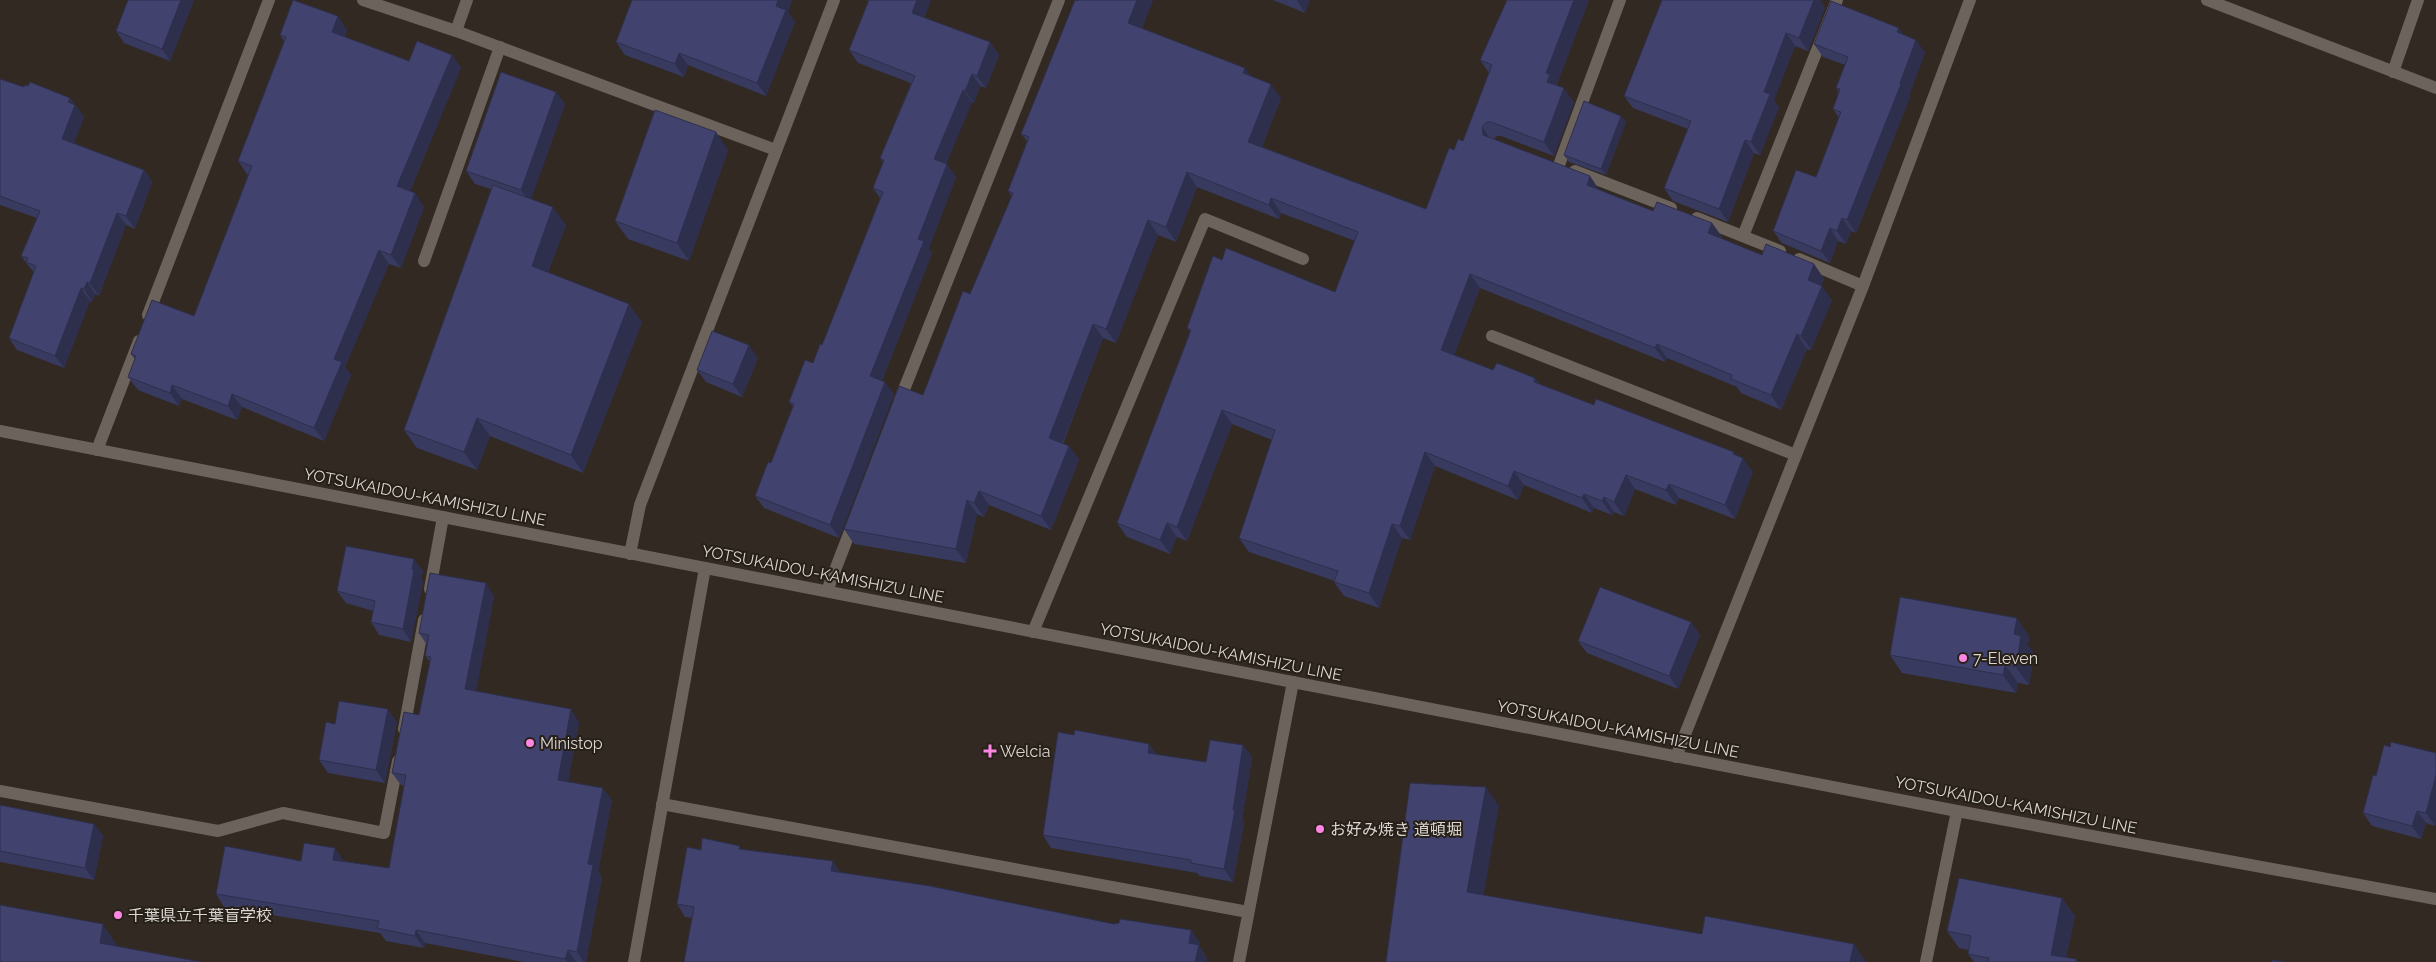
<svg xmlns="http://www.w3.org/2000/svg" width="2436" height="962" viewBox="0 0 2436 962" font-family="Raleway,'Noto Sans JP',sans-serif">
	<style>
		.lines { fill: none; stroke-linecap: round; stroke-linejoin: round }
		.lane { stroke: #6c635c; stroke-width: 12 }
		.street { stroke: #6c635c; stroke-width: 12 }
		.secondary { stroke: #6c635c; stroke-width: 12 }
		.wall { fill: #383a5f }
		.shaded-wall { fill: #2e2f4d }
		.building { fill: #41436e; stroke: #2e2f4d }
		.poi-dot { fill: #fd86e2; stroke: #272019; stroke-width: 2 }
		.labels { text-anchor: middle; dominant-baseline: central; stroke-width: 4; stroke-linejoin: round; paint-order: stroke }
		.street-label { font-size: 16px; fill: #dbd6d1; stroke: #272019 }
		.poi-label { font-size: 16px; fill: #dbd6d1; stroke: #272019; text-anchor: start }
	</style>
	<rect width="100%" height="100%" fill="#312922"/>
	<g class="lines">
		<path class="lane" d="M456,31l11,-31
			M424,261l76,-214
			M430,589l13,-72
			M404,729l20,-109
			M0,791l218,40 65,-18 101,20 14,-72"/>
		<path class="street" d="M363,0l93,31 320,119
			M2207,0l229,88
			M2393,72l25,-72
			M1559,165l61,-165
			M1575,171l96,37
			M1697,218l83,33
			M1743,236l94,-236
			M1799,259l64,27
			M148,315l121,-315
			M1492,336l304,119
			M899,402l160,-402
			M97,450l42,-109
			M630,554l10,-49 194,-505
			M827,591l27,-70
			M1033,632l172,-413 98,40
			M1676,757l187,-471 107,-286
			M662,804l586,108
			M634,962l71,-394
			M1239,962l54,-280
			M1926,962l31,-151"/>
		<path class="secondary" d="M0,431l1957,380 479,88"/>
	</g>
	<path class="wall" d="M128,0h66l-24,61 -46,-18 -8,-12z
		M632,0h160l-4,12 7,10 -29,74 -78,-31 -4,12 -59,-22 -9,-13z
		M867,0h64l-7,18 66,24 9,13 -13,33 -6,-2 -6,17 -2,-1 -26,62 10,13 -27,71 3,5 -50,128 12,13 -55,144 -75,-30 -9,-12 16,-33 22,-56 -4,-5 24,-39 9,-18 58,-147 -7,-10 10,-26 -3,-4 31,-75 -53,-20 -9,-13 19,-48z
		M1153,0l-11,28 109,48 30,22 -19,49 164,62 28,-59 9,-9 26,-68 -9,-13 27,-60h82l-32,84 17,18 -20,54 -53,-20h-4l-3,3 105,51 54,21 59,12 10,14 -1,2 41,16 52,9 10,15 -3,7 11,14 -21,50 -4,-1 -26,61 -40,-17 -4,-6 -70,-29 -2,4 -185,-74 -26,67 39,15 42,8 5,6 54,21 143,50 16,17 -18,47 -56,-21 -3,7 -41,-16 -11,27 -10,-4 -2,3 -18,-7 -2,5 -68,-28 -6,15 -83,-34 -25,74 -8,-2 -23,70 -35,-12 -10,-14 1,-1 -86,-29 -10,-14 33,-98 -40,-16 -45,117 -10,-4 -7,17 -43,-17 -10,-14 73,-191 -3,-4 35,-68 113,32 20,-51 -74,-28 -2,6 -82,-32 -21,55 -18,-7 -42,108 -13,-5 -40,106 6,2 10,14 -28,70 -62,-25 -5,12 -7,-3 -11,49 -112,-19 -10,-15 79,-134 47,-101 42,-97 -4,-6 19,-50 -6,-7 57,-133z
		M1273,0h37l-5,13z
		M1662,0h158l5,8 -17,43 -13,-5 -21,54 5,7 -19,48 -6,-2 -26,69 -55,-21 -9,-13 24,-59 -55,-21 -9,-12z
		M347,30l-2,7 64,24 43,-6 9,13 -51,123 5,2 9,14 -23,61 -12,-4 -44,103 6,8 -27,66 -82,-34 -5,13 -55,-21 -3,7 -41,-16 -10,-13 7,-17 -4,-6 63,-38 54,-141 -1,-1 -9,-13 46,-120 -4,-6z
		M1904,35l12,5 9,13 -16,42 1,2 -54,136 -5,-2 -5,13 -8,-3 -8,22 -48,-20 -9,-12 43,-54 23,-59 -6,-9 6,-17 -3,-4 9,-23 -22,-8 -9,-13z
		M0,79l24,8 46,11 14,19 -10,26 70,27 8,12 -17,47 -9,-4 -27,71 -4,-2 -3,8 -2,-1 -26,67 -47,-18 -8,-12 25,-66 -4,-4 -9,-12 16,-38 -37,-13z
		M556,92l9,12 -34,95 35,26 -18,47 94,50 -59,151 -93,-37 -13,34 -60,-22 -13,-18 87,-241 -16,-5 -9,-13z
		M1621,116l5,6 -20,53 -37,-13 -5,-7z
		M728,150l-39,111 -61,-22 -13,-18z
		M758,358l-16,39 -36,-15 -9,-12z
		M423,571l-2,9 2,2 -12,60 -32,-7 -8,-13 2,-11 -27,-8 -9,-12z
		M494,596l-18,95 103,31 -11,60 44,18 -14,72 4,5 -16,85h-62l-99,-19 -1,5 -38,-7 -6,-8 -156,-26 -8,-13 85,-33h43h-1l46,7 15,-82 -3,-1 -9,-12 27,-58 11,-53 -5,-6 2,-11 -8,-12z
		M1691,622l9,13 -22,54 -91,-36 -9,-12z
		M2029,636l-1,9 6,9 -5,31 -11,-2 -2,10 -114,-20 -12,-18z
		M397,722l-12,61 -57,-10 -9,-13 16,-36z
		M1074,735l75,9 8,11 49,7 37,-17 9,12 -10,63 2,3 -11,59 -33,-6 -3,-3 -146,-25 -8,-13z
		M2390,747l46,6v69l-1,4 -9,-3 -5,16 -49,-13 -9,-13 13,-37z
		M0,805l94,19 9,12 -9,44 -94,-18z
		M742,849l98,23 274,52 77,6 9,13v4l7,11 -515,-40 -7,-1 -8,-13 24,-54z
		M2062,898l13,18 -9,42 10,1 2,3h-104l-6,-8 1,-4 -10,-2 -12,-17z"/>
	<path class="shaded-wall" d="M181,0h13l-24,61 -8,-12z
		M778,0h14l-4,12 7,10 -29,74 -9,-13 19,-77z
		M917,0h14l-10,26 -9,-13z
		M1137,0h16l-15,37 -10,-14z
		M1297,0h13l-5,13z
		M1574,0h15l-32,84 3,5 -13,-7 -1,-9z
		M1813,0h7l5,8 -17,43 -9,-13z
		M338,16l9,14 -5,16 -10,-14z
		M1899,28l8,12 -10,-8z
		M1786,33l9,13 -21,54 5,7 -19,48 -9,-13 13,-50z
		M1916,40l9,13 -16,42 1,2 -54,136 -9,-13z
		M990,42l9,13 -13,33 -9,-12z
		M679,53l9,12 -4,12 -9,-13z
		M452,55l9,13 -55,132 -9,-14z
		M1245,68l10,14 -12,-9z
		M972,74l8,12 -6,17 -9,-12z
		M1271,84l10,14 -23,58 -10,-14z
		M1564,88l10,14 -20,54 -10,-14z
		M963,90l9,12 -29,70 -9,-13z
		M556,92l9,12 -35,99 -9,-13z
		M70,98l14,19 -13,34 -9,-12 6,-37z
		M1621,116l5,6 -20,53 -5,-6z
		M1482,127l10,14 -9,-6z
		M716,132l12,18 -39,111 -12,-18z
		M1745,140l9,13 -26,69 -9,-13z
		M947,164l9,13 -27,71 3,5 -53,135 -9,-12 48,-137z
		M144,170l8,12 -17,47 -9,-13z
		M1187,172l10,15 -21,55 -10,-15z
		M1590,176l10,15 -13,-6z
		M415,193l9,14 -23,61 -10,-13z
		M1271,198l10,15 -2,6 -10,-14z
		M553,207l13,18 -22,59 -12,-18z
		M117,213l9,12 -27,71 -9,-13z
		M1842,218l9,13 -5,13 -9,-13z
		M1148,220l10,15 -42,108 -10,-14z
		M1712,223l10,14 -4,10 -10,-14z
		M1830,228l8,13 -8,22 -9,-12z
		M379,250l10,14 -44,103 6,8 -27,66 -10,-13 20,-69z
		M1814,264l10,15 -6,15 -10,-14z
		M1470,274l10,14 -29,76 -10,-14z
		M87,282l8,12 -3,8 -8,-13z
		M1822,286l10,14 -21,50 -10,-14z
		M81,288l9,13 -26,67 -9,-12z
		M629,304l13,18 -59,151 -12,-18z
		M1093,324l10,14 -44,114 -10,-14z
		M1797,334l10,15 -26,61 -10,-15z
		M1657,344l10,14 -2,4 -10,-14z
		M749,345l9,13 -16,39 -9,-13z
		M1535,378l10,14 -11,-10z
		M885,382l9,12 -55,144 -9,-13z
		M172,385l10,14 -3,7 -9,-13z
		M232,394l10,13 -5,13 -9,-14z
		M1222,410l10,14 -45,117 -10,-14z
		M477,418l13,18 -13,34 -13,-18z
		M1069,446l10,14 -28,70 -10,-14z
		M1425,452l10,14 -25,74 -10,-14z
		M1734,452l8,10 1,-4 10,14 -18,47 -10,-14z
		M1514,471l10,14 -6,15 -10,-14z
		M1626,475l9,14 -11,27 -10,-14z
		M1669,484l10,14 -3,7 -10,-15z
		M979,491l10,14 -5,12 -10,-14z
		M1584,494l10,14 -2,5 -10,-15z
		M1604,497l10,15 -2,3 -10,-14z
		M967,500l10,14 -11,49 -10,-14z
		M1167,523l10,14 -7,17 -10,-14z
		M1392,524l10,14 -23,70 -10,-15z
		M414,559l9,12 -2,9 2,2 -12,60 -8,-13z
		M486,583l8,13 -20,105 -9,-12z
		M2017,618l12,18 -1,9 6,9 -5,31 -13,-18 -2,-33z
		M1691,622l9,13 -22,54 -9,-13z
		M2005,665l13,18 -2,10 -13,-18z
		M388,709l9,13 -12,61 -9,-13z
		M571,709l8,13 -13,70 -8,-12z
		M1149,744l9,13 -10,-4z
		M1243,745l9,12 -10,63 2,3 -11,59 -9,-13z
		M2436,775v47l-1,4 -9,-13z
		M1486,787l13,19 -18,105 -14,-19z
		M603,788l9,12 -14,72 4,5 -16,85h-2l-7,-10 11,-88z
		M2417,811l9,12 -5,16 -9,-13z
		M94,824l9,12 -9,44 -9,-12z
		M335,848l9,13 -2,11 -9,-12z
		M833,861l9,13 -11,-3z
		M2062,898l13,18 -10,46 -14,-7z
		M103,924l15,23 -18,-4z
		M416,930l9,13 -1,5 -9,-12z
		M1191,930l9,13v4l7,11v4h-12l-6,-19z
		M1854,944l12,18h-16z
		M568,950l8,12h-9l-2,-3z"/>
	<path class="building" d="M128,0h53l-19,49 -46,-18z
		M293,0l45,16 -6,16 77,29 8,-20 35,14 -55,131 18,7 -24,62 -12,-5 -45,109 8,3 -28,66 -82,-34 -4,12 -56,-21 -2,8 -42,-16 8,-21 -5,-2 21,-54 42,16 58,-150 -14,-5 48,-124 -6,-2z
		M632,0h146l-2,6 10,4 -29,73 -78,-30 -4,11 -59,-22z
		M869,0h48l-5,13 78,29 -13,34 -5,-2 -7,17 -2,-1 -29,69 13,5 -29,75 6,2 -54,135 15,6 -55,143 -75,-29 13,-34 3,1 23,-59 -5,-2 13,-34 3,-8 8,3 7,-19 2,1 61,-153 -10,-4 11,-28 -4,-2 35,-82 -66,-26z
		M1075,0l3,1v-1h59l-9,23 117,45 -2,5 28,11 -23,58 178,67 23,-61 5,2 4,-11 5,2 29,-76 -12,-5 27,-60h67l-28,73 4,2 -3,7 17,6 -20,54 -53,-20h-4l-5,5 1,8 107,41 -3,9 66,26 4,-9 55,21 -4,10 54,22 4,-11 48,20 -6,16 14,6 -21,50 -4,-2 -26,61 -40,-16 1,-4 -75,-31 -2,4 -185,-74 -29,76 52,20 4,-7 38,15 -1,4 60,23 2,-6 138,53 -1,2 10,4 -18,47 -56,-21 -3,6 -40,-15 -12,27 -10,-5 -2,4 -18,-7 -2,4 -68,-27 -6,15 -83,-34 -25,74 -8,-2 -23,69 -35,-11 4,-11 -99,-33 36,-108 -53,-20 -45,117 -10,-4 -7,17 -43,-17 74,-193 -4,-2 26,-72 9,4 4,-12 109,44 23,-60 -87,-34 -2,7 -82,-33 -21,55 -18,-7 -42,109 -13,-5 -44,114 20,8 -28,70 -62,-25 -5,12 -7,-3 -11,49 -112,-20 55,-143 24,9 40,-104 7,3 43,-101 -5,-2 21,-54 -8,-3z
		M1662,0h152l-15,38 -13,-5 -22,59 6,2 -19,48 -6,-2 -26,69 -55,-21 27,-67 -67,-25z
		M1831,1l68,27 -2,4 19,8 -16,43 1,1 -54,136 -5,-2 -5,13 -7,-3 -9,23 -48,-20 23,-61 20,7 25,-65 -8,-3 7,-20 -4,-1 12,-31 -34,-13z
		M501,72l55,20 -35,98 -55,-19z
		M0,79l24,8 1,-2 3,1 2,-4 40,16 -2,4 7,3 -13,34 82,31 -18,46 -9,-3 -27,70 -3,-1 -3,7 -3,-1 -26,68 -46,-18 27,-72 -10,-4 2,-4 -7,-2 19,-45 -40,-15z
		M1584,101l37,15 -20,53 -37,-14z
		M655,110l61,22 -39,111 -62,-22z
		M493,185l60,22 -21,59 97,38 -58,151 -94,-37 -13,34 -60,-22z
		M712,331l37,14 -16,39 -36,-14z
		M346,546l68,13 -2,10 2,1 -11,59 -32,-7 4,-21 -38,-10z
		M430,573l56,10 -21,106 106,20 -13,71 45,8 -15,76 5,1 -16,87 -9,-2 -3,9 -149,-29 -1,6 -38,-8 2,-7 -163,-27 9,-48 76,15 3,-18 31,5 -2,12 56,8 17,-93 -14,-2 12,-61 15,3 12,-58 -6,-1 4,-21 -10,-2z
		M1600,587l91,35 -22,54 -91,-35z
		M1900,597l117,21 -3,16 7,2 -5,31 -11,-2 -2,10 -113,-20z
		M339,701l49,8 -12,61 -57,-10 7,-38 9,2z
		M1075,730l74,14 -1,9 58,9 4,-22 33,5 -10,65h2l-11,59 -33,-6v-3l-148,-25 15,-103 16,3z
		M2391,742l45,11v22l-10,38 -9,-2 -5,15 -49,-13 10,-38 3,1 8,-31 6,2z
		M1410,783l76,4 -19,105 235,42 3,-18 149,28 -4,18h-464z
		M0,805l94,19 -9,44 -85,-17z
		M702,838l38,8 -1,3 94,12 -2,10 99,15 184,38 5,-1 1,-4 71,11 -2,13 10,2 -4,17h-511l10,-55 -17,-3 10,-57 14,3z
		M1959,878l103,20 -11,57 25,4v3h-88l1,-4 -21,-4 3,-18 -24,-5z
		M0,905l103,19 -3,19 101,19h-201z
		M2272,960l14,2h-14z"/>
	<g class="poi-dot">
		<circle cx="1963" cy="658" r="5"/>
		<circle cx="530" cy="743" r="5"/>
		<path d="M987.5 743.5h5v5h5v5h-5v5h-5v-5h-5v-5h5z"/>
		<circle cx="1320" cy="829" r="5"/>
		<circle cx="118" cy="915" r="5"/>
	</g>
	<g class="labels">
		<g class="street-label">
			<text transform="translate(425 497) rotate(11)">YOTSUKAIDOU-KAMISHIZU LINE</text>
			<text transform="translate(823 574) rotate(11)">YOTSUKAIDOU-KAMISHIZU LINE</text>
			<text transform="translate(1221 652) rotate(11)">YOTSUKAIDOU-KAMISHIZU LINE</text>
			<text transform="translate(1618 729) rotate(11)">YOTSUKAIDOU-KAMISHIZU LINE</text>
			<text transform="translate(2016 805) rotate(11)">YOTSUKAIDOU-KAMISHIZU LINE</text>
		</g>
		<g class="poi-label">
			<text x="1973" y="658">7-Eleven</text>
			<text x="540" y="743">Ministop</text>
			<text x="1000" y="751">Welcia</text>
			<text x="1330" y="829">お好み焼き 道頓堀</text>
			<text x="128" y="915">千葉県立千葉盲学校</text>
		</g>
	</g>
</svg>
